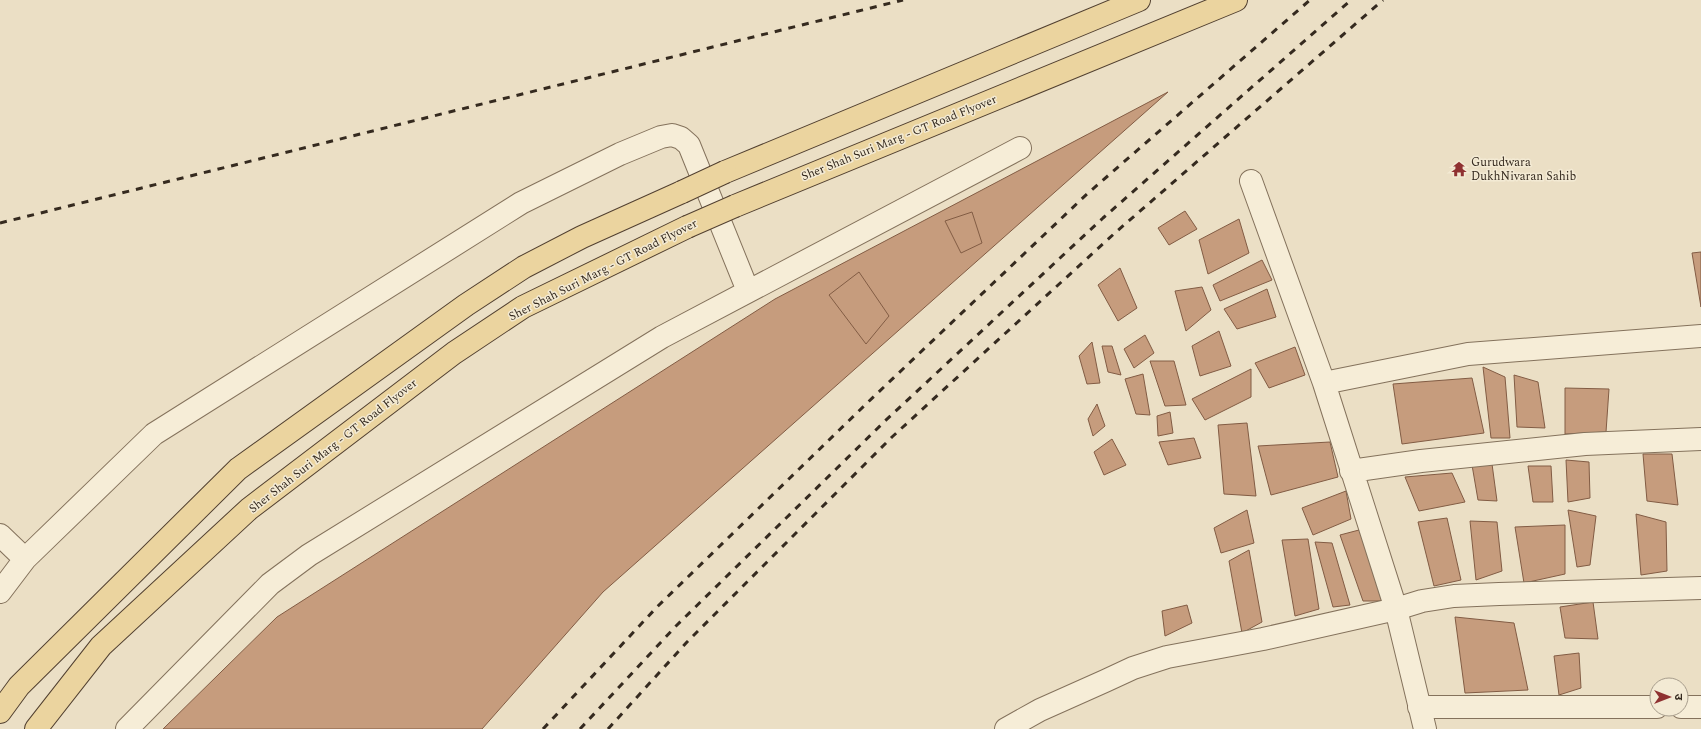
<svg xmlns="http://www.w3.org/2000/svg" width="1701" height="729" viewBox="0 0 1701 729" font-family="Spectral,'Noto Sans Devanagari',serif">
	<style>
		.building { fill: #c69c7d; stroke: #825c44 }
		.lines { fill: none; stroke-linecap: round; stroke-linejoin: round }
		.minor-casing { stroke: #84725c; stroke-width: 24 }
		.primary-casing { stroke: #524030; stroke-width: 24 }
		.minor { stroke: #f6edd7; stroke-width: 22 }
		.primary { stroke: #ebd49f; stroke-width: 22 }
		.rail { stroke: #352a1f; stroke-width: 3; stroke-dasharray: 7 7; stroke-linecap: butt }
		.primary-bridge-casing { stroke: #524030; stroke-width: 24; stroke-linecap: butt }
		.primary-bridge { stroke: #ebd49f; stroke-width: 22 }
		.labels { text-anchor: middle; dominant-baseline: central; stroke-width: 3; stroke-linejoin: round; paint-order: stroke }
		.street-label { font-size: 12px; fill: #352a1f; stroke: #f3ead4 }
		.poi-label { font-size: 12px; fill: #352a1f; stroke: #f3ead4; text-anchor: start }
	</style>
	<rect width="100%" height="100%" fill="#ebdfc5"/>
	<path class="building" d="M1168,92l-565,500 -121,137h-319l114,-112 498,-318z
		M1185,211l12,18 -28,16 -11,-17z
		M972,212l10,31 -21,10 -16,-32z
		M1239,219l10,34 -41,21 -9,-34z
		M1701,252v55l-9,-54z
		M1262,260l10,20 -52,21 -7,-16z
		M1120,268l17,40 -19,13 -20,-36z
		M859,272l30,44 -23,28 -37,-49z
		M1202,287l9,23 -25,21 -11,-40z
		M1267,289l9,28 -39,12 -13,-20z
		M1219,331l12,35 -31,10 -8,-30z
		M1145,335l9,18 -20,15 -10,-19z
		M1092,342l8,41 -13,1 -8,-28z
		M1102,346h10l9,29 -13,-3z
		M1295,347l10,28 -36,13 -14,-25z
		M1150,361h24l12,44 -21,1z
		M1483,367l22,10 5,61h-19z
		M1251,369v28l-46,23 -13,-21z
		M1143,374l7,41 -14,-1 -11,-35z
		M1514,375l24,7 7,46 -28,-1z
		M1472,378l12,55 -82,11 -9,-60z
		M1565,388l44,1 -3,43 -41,2z
		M1097,404l8,22 -12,10 -5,-17z
		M1170,412l3,21 -15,3 -1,-20z
		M1247,423l9,73 -32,-2 -6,-69z
		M1194,438l7,20 -33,7 -9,-23z
		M1112,439l14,26 -22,10 -10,-23z
		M1330,442l8,35 -67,18 -13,-49z
		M1643,454h29l6,51 -31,-4z
		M1566,460l23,2 1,36 -22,4z
		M1492,464l5,37 -19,-1 -6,-35z
		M1528,466h23l2,36h-20z
		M1452,473l13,29 -46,9 -14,-34z
		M1346,491l5,28 -38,16 -11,-27z
		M1247,510l7,33 -33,10 -7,-25z
		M1568,510l28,6 -6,49 -13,2z
		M1636,514l30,8 1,49 -26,4z
		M1447,518l14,62 -27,6 -16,-64z
		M1470,521l27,1 5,49 -26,9z
		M1565,525v49l-41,9 -9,-56z
		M1359,530l27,71h-23l-23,-66z
		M1308,539l11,70 -24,7 -13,-76z
		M1315,542l17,1 18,62 -17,2z
		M1249,550l13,72 -20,11 -13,-72z
		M1593,602l5,37 -33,-1 -5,-31z
		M1187,605l5,18 -27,13 -3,-25z
		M1455,617l59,6 14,67 -63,3z
		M1579,653l2,35 -22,7 -5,-39z"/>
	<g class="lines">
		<g class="minor-casing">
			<path id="minor" d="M1251,181l73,202 72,226 29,120
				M1324,383l144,-29 233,-18
				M1351,471l70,-10 164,-17 116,-5
				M0,535l25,24
				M0,592l25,-33 129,-125 367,-231 99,-49 41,-17 11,-2 9,3 8,7 59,146
				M1419,707h238
				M1681,707h20
				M127,729l143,-145 39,-29 353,-218 358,-189
				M1006,729l34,-19 65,-29 28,-13 34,-11 96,-18 133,-30 26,-8 32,-5 45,-2 202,-6"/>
		</g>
		<g class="primary-casing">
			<path id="primary" d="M725,172l414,-172
				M735,206l501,-206
				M0,712l19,-26 219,-217 228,-164 58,-38 58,-30 100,-45
				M36,729l65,-83 148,-137 205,-156 69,-46 164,-80"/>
		</g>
		<use href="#minor" class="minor"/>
		<use href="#primary" class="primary"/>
		<path class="rail" d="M0,223l903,-223
			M543,729l114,-122 208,-202 222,-211 223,-194
			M580,729l96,-103 209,-205 218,-203 248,-218
			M608,729l79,-87 205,-205 224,-205 267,-232"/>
		<g class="primary-bridge-casing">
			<path id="primary-bridge" d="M682,192l43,-20
				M687,227l48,-21"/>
		</g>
		<use href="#primary-bridge" class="primary-bridge"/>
	</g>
	<defs>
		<g id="temple-bare" transform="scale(1.2)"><path d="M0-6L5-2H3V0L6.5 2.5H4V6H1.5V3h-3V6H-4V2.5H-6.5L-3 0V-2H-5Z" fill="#8f3131" stroke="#f3ead4" stroke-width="2.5" paint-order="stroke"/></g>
	</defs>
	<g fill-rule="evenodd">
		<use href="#temple-bare" x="1459" y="169"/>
	</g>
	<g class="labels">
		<g class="street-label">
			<text transform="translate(899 138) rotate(-22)">Sher Shah Suri Marg - GT Road Flyover</text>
			<text transform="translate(603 270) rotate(-27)">Sher Shah Suri Marg - GT Road Flyover</text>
			<text transform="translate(333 446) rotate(-38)">Sher Shah Suri Marg - GT Road Flyover</text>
		</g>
		<g class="poi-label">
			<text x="1471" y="162">Gurudwara<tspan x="1471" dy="14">DukhNivaran Sahib</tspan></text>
		</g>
	</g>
	<g transform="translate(1669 697) rotate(90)"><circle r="19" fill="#f3ead4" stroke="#a79d8c"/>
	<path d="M0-3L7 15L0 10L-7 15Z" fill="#8f3131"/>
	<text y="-6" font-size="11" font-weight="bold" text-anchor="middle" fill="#352a1f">उ</text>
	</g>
</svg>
